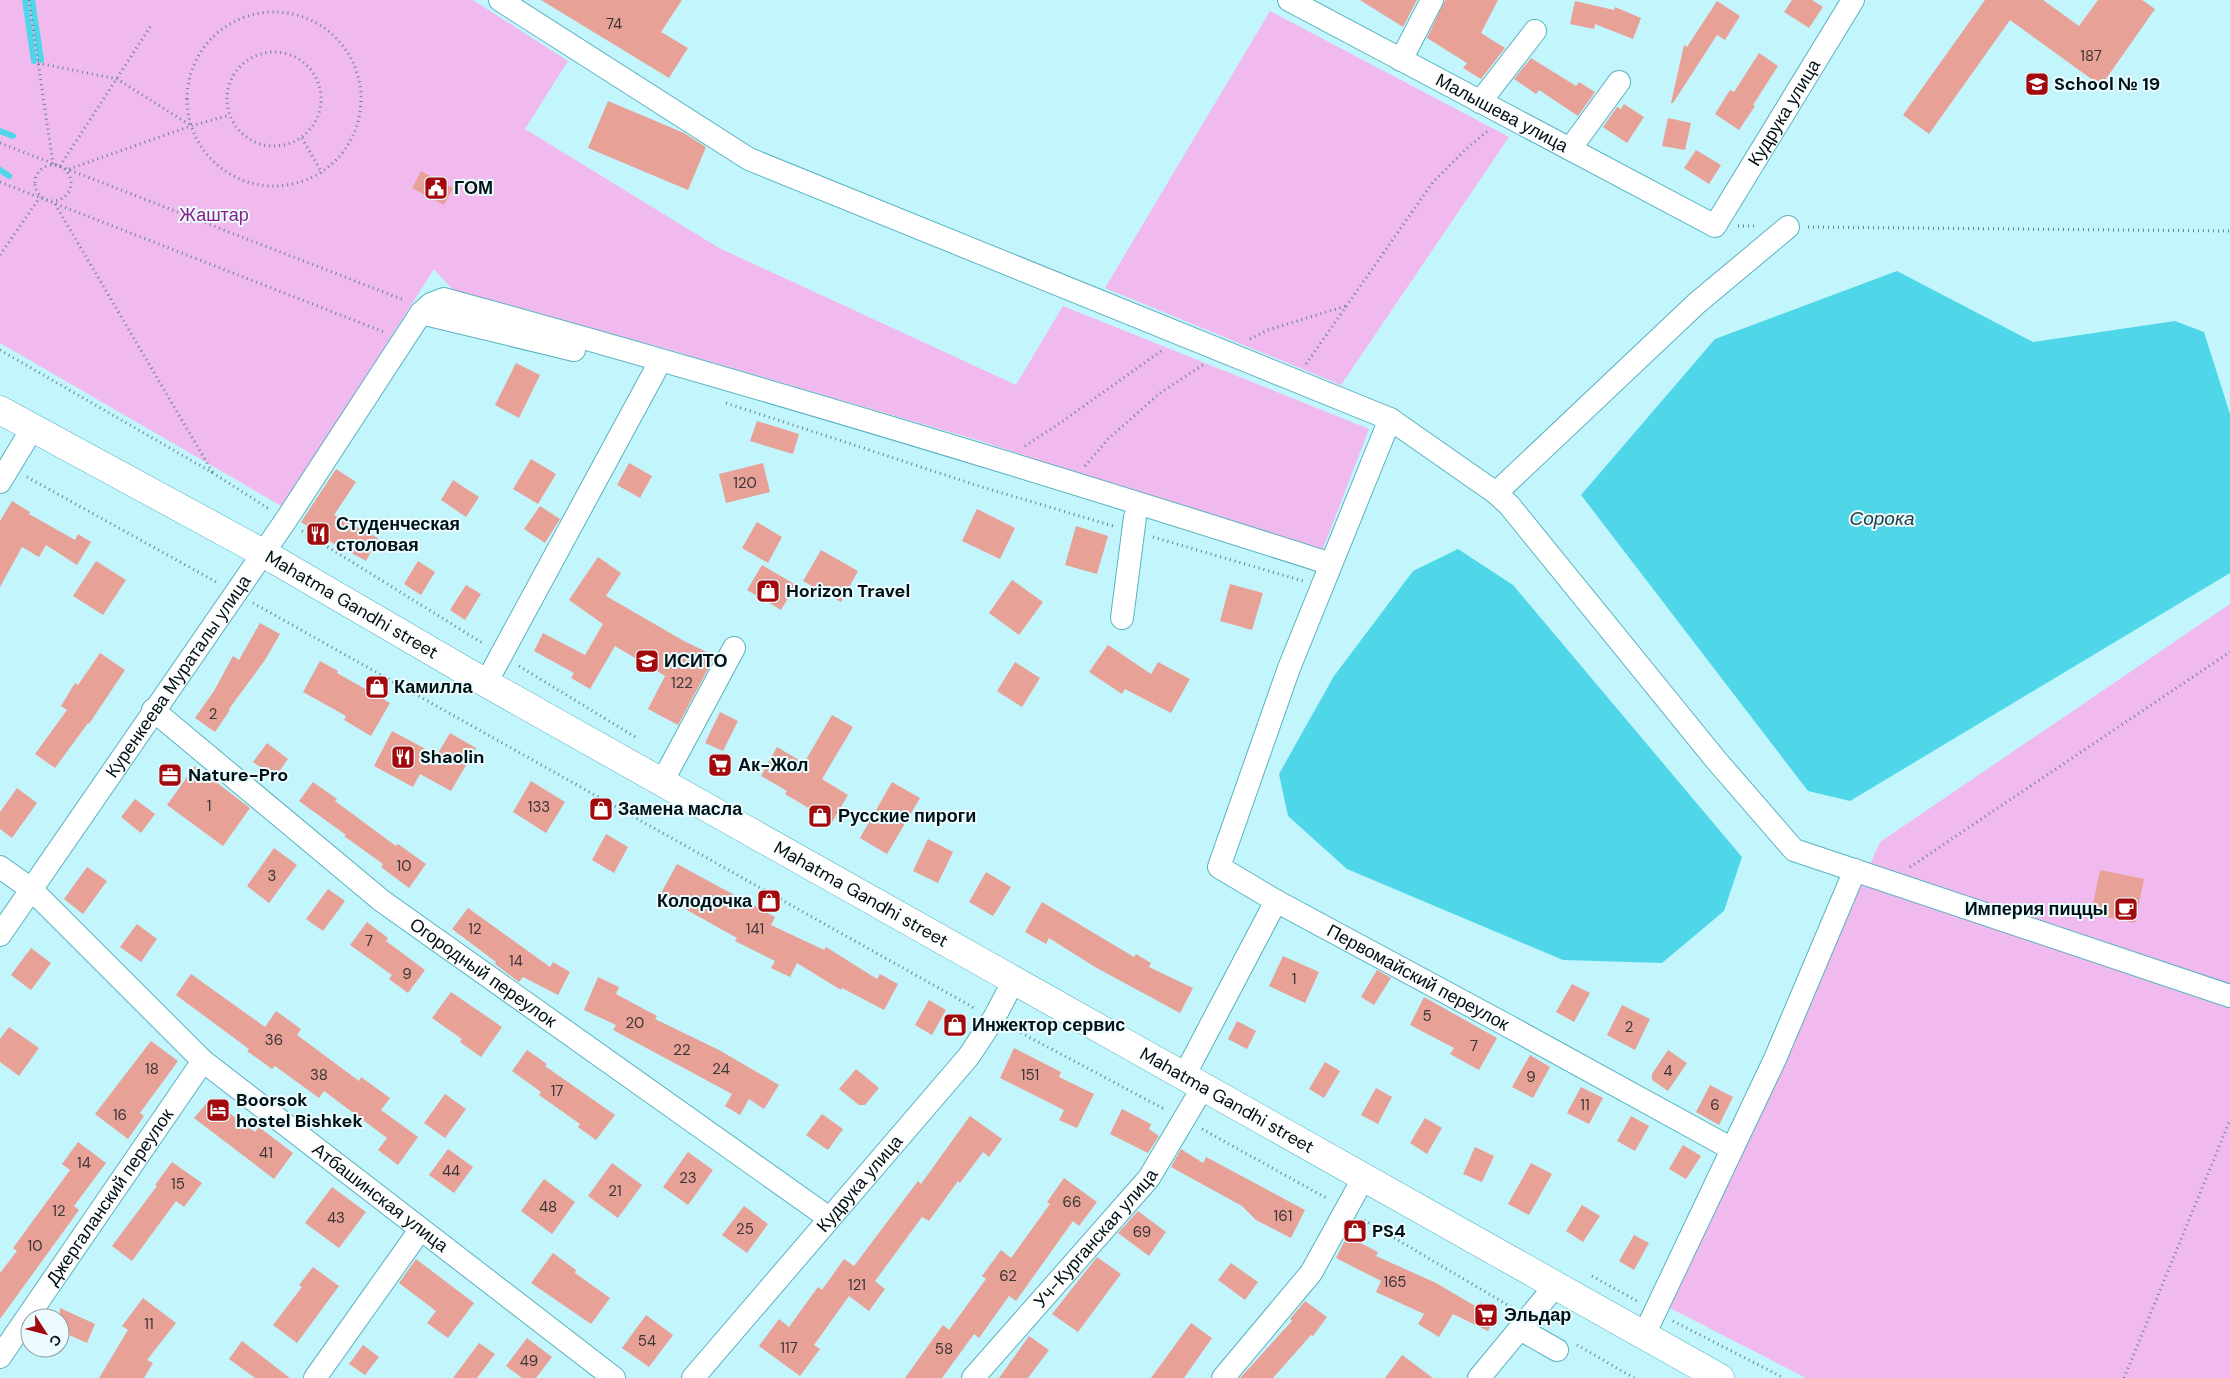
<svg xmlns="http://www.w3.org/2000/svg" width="2230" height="1378" viewBox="0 0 2230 1378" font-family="'DM Sans',sans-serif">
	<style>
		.green { fill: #f1baee }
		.water { fill: #50d6e9 }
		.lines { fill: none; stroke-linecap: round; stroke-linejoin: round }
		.stream { stroke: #50d6e9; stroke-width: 6 }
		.building { fill: #e8a197 }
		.minor-casing { stroke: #59b2bf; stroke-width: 24 }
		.major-casing { stroke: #59b2bf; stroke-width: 29 }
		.path { stroke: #63858b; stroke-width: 3; stroke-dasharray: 1 4; stroke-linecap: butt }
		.minor { stroke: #fff; stroke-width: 22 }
		.major { stroke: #fff; stroke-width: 28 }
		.labels { text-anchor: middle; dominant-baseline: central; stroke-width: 4; stroke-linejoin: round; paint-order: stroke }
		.number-label { font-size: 15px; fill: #3a3536 }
		.poi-label { font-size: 18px; font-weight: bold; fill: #001115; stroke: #ebfbfe; text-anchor: start }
		.street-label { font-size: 18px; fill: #001115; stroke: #ebfbfe }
		.park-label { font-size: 18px; fill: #841f83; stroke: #ebfbfe }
		.water-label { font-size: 19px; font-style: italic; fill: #233f44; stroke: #ebfbfe }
	</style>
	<rect width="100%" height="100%" fill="#c3f5fd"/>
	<path class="green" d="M0,0h473l95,61 -43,68 194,119 297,137 47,-79 306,123 -48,125 -337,-112 -324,-95 -205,-55 -21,-23 -151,238 -283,-164z
		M1270,11l239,126 -168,248 -236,-97z
		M2230,604v774h-424l-136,-70 210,-466z"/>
	<path class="water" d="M1897,271l136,71 142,-21 29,11 26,82v159l-380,228 -42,-10 -227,-296 134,-156z
		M1458,549l55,36 229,272 -18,54 -62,52 -99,-3 -216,-91 -59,-53 -9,-42 55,-98 79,-105z"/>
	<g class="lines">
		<path class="stream" d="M25,0l9,61
			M32,0l9,60
			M0,131l13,5
			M0,170l9,6"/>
	</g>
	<path class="building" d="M541,0h141l-21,32 27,16 -19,30z
		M1360,0h57l-14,27z
		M1445,0h53l-17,33 24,15 -24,31 -18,-11 4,-5 -40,-25z
		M1792,0h20l11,7 -14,21 -25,-16z
		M1985,0h58l36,26 19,-26h44l13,9 -54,77 -91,-66 -81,114 -26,-19z
		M1575,1l39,9 1,-3 26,11 -8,21 -38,-15 -1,5 -24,-5z
		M1717,1l23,15 -15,24 -8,-5 -44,68h-2l13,-58 3,2z
		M1759,53l19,13 -25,39 2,1 -16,24 -24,-16 15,-24 4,2z
		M1531,58l45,28 3,-4 16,10 -17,24 -39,-26 -3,4 -22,-15z
		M608,101l76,32 22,14 -18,43 -100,-42z
		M1624,104l20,13 -17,26 -24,-16 14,-20 4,2z
		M1668,118l23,5 -6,27 -23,-4z
		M1696,150l25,15 -12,19 -25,-16z
		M421,171l32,17 -9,17 -32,-17z
		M516,363l24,12 -21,43 -24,-13z
		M757,421l42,13 -6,20 -43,-13z
		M531,459l25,15 -18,30 -25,-15z
		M629,463l23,13 -12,22 -23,-13z
		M763,463l7,29 -44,11 -7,-29z
		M336,469l20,13 -22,33 44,23 -12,23 -37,-20 -28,-19z
		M453,480l26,17 -13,20 -25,-17z
		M12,501l18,11 -1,2 46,26 3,-6 13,8 -14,23 -31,-20 -7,12 -17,-10 -22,40v-66z
		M540,506l20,13 -15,24 -21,-14z
		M977,509l38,19 -15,31 -38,-18z
		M757,522l25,15 -14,26 -26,-15z
		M1076,526l32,10 -11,38 -32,-9z
		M821,550l37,21 -17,31 -38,-21z
		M598,557l23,16 -15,23 78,45 31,15 -37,69 -30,-16 17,-33 -50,-30 -25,43 -19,-11 3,-5 -40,-22 9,-18 42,22 18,-31 -34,-24z
		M96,561l30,19 -23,35 -30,-19z
		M418,561l17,11 -14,23 -17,-11z
		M762,565l34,20 -15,25 -34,-20z
		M1012,580l31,22 -24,33 -30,-22z
		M1230,584l33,9 -11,37 -32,-9z
		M466,585l15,9 -16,26 -15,-10z
		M260,623l20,11 -15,26 -36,49 1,1 -15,22 -20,-14 19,-27 19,-35 6,4z
		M1108,645l43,29 7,-12 32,17 -19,34 -46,-24 -3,5 -33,-22z
		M100,653l25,17 -36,54 -1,-1 -33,45 -20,-14 32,-44 -6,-4 14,-23 3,2z
		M320,661l18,10 -1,2 53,30 -19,33 -27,-16 2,-4 -43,-24z
		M1015,662l25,16 -18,29 -25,-16z
		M720,712l18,9 -15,30 -18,-8z
		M832,715l21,12 -31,52 26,16 -16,27 -47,-28 2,-3 -26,-15 16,-29 27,16z
		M392,731l45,24 13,-22 26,15 -25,43 -31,-17 -7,13 -39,-21z
		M267,743l21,16 -13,18 -22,-15z
		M195,766l55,42 -27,38 -56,-41z
		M531,781l34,21 -19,31 -33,-21z
		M313,782l24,17 -2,2 61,45 2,-2 28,20 -17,24 -28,-21 2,-3 -39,-28 2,-1 -47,-34z
		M892,782l28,16 -33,56 -27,-16z
		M17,788l20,15 -25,35 -12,-9v-17z
		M135,799l20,15 -14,19 -20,-16z
		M606,834l22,13 -14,26 -22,-13z
		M928,839l25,13 -15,31 -25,-12z
		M274,848l23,17 -28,38 -22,-17z
		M677,864l98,53 -4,8 53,25 2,-3 51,32 3,-5 18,10 -14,26 -42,-22 -1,2 -44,-27 -7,14 -19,-9 4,-7 -40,-20 2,-3 -77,-43z
		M87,867l20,14 -24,33 -19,-15z
		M2100,870l44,9 -9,44 -44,-9z
		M986,872l25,15 -18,29 -24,-14z
		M328,889l17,12 -22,30 -17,-12z
		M1042,902l92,55 2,-3 15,9 -2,4 44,21 -13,25 -85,-46 -46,-29 -3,6 -21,-12z
		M468,908l82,59 3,-5 17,10 -12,23 -35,-18 -4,5 -24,-18 1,-2 -44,-33z
		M367,922l21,16 -2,3 39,29 -17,23 -19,-14 3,-4 -42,-30z
		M137,924l20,15 -16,23 -21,-15z
		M31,948l20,15 -20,27 -20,-15z
		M1283,956l36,16 -14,31 -36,-17z
		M1377,970l14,8 -17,27 -13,-8z
		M191,974l74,53 11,-16 25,18 -4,6 62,46 2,-4 29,21 -9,12 37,27 -20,28 -20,-15 9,-12 -63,-47 -5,7 -44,-32 -3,3 -25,-18 2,-2 -73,-54z
		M598,977l21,10 -3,7 41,22 -2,3 64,31 60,35 -15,24 -15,-10 -9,16 -15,-9 7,-12 -119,-64 3,-5 -32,-15z
		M1572,984l18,9 -16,29 -18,-10z
		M451,992l51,35 -21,30 -21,-15 2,-3 -30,-21z
		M1424,997l73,41 -18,32 -29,-16 4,-6 -44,-23z
		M929,1000l17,10 -14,25 -17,-10z
		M1622,1005l28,14 -15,31 -28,-15z
		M1237,1021l19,10 -9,18 -19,-10z
		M9,1027l30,21 -20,28 -19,-14v-23z
		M151,1041l27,20 -38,52 4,3 -16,23 -33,-25z
		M1014,1048l47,24 -2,5 35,17 -17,34 -18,-8 5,-10 -64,-32z
		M527,1050l20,14 -2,2 70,49 -19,25 -18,-13 2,-3 -41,-29 2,-3 -29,-21z
		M1668,1050l19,13 -19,28 -16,-11v-6z
		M1530,1055l20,12 -17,31 -21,-11z
		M1325,1062l15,9 -16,27 -15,-9z
		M856,1069l23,19 -14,17h-6l-20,-16z
		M1710,1085l23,12 -14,28 -23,-13z
		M1581,1087l22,11 -14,26 -22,-11z
		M1376,1088l16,9 -14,27 -17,-9z
		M445,1094l21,15 -21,29 -21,-15z
		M210,1099l45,33 4,-5 34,26 -19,26 -80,-61z
		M1122,1109l29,15 -2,5 10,7 -11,17 -38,-19z
		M822,1114l21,15 -15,21 -22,-15z
		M970,1116l32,23 -13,18 -6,-5 -23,31 -2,-2 -29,40 -7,-4 -47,64 10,8 -16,22 -20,-15 -35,49 6,4 -20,27 -41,-30 20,-27 10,8 29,-40 4,3 22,-31 10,7 64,-85 3,3z
		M1631,1116l18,10 -14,25 -18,-10z
		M1425,1118l17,10 -15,26 -17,-11z
		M78,1142l28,21 -32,43 5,4 -79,109v-46l17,-22 -4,-3 57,-78 -8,-6z
		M1683,1145l18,11 -15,23 -17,-10z
		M1475,1147l19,9 -12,26 -19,-8z
		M448,1149l25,18 -19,26 -25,-18z
		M1181,1149l22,14 3,-6 99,53 -14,28 -35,-18 -14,-14 -71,-39z
		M688,1152l25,18 -25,35 -25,-18z
		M172,1162l30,21 -18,24 -8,-6 -44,60 -20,-15 45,-60 -2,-1z
		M612,1163l30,22 -24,33 -30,-22z
		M1531,1163l21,11 -23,41 -21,-11z
		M1064,1178l33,24 -18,24 -6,-5 -57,80 -7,-5 -30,42 -5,-4 -32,44h-37l38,-53 6,5 37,-51 -4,-3 19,-26 10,8 39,-54 -3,-2z
		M544,1179l31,23 -23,32 -31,-23z
		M332,1187l34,25 -27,36 -34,-25z
		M1582,1205l18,11 -17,26 -17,-11z
		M744,1206l24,18 -21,29 -25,-18z
		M1138,1211l28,21 -17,24 -31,-23z
		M1634,1235l15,8 -15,27 -15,-9z
		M1347,1236l31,16 -2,4 60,27 41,24 3,-5 18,10 -10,19 -35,-17 -14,23 -21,-13 6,-10 -48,-22 5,-11 -45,-23z
		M553,1253l23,17 -1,3 35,25 -19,26 -60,-41z
		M1097,1257l24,17 -43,58 -26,-18z
		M416,1259l58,44 -26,35 -21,-15 9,-12 -37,-28z
		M1231,1263l27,19 -13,18 -27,-20z
		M313,1267l26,19 -42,57 -24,-18 29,-38 -3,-2z
		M143,1298l33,25 -29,37 6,3 -9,15h-45l29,-48 -6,-4z
		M1305,1301l22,16 -14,19 -2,-1 -38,43h-33l52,-57 -2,-2z
		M60,1308l35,16 -8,19 -27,-12z
		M646,1315l27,20 -24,32 -27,-19z
		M1191,1323l21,15 -28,40h-33z
		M1029,1336l20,14 -21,28h-29z
		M527,1338l25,19 -16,21h-14l-16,-12z
		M242,1341l48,37h-35l-26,-19z
		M479,1343l16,11 -18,24h-24z
		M363,1345l16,12 -14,18 -16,-11z
		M1402,1355l31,23h-48z"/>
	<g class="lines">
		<g class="minor-casing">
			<g id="minor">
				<path d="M500,0l249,159 641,260 106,74 13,12 207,255 78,90 436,146"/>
				<path id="s1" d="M1289,0l426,226 138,-226"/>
				<path d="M1401,60l31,-60"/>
				<path d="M1480,102l55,-71"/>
				<path d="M1570,149l49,-67"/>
				<path d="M421,313l153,37"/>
				<path d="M0,482l32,-53"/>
				<path d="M1496,493l201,-190 91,-76"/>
				<path d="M1122,618l13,-101"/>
				<path d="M486,683l169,-312"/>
				<path id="s2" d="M153,710l229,191 447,317"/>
				<path d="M662,782l72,-134"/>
				<path id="s3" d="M0,867l31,22 172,172 411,317"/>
				<path d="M1276,901l-57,-34 70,-199 101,-249"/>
				<path id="s4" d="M0,935l286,-415 135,-207 10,-9 13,-5c298,82 593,171 887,265"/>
				<path id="s5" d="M1184,1076l92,-175 234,126 222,122"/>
				<path d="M1520,1329l37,21"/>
				<path d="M1644,1335l131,-276 80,-189"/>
				<path id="s6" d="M0,1357l203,-296"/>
				<path d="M315,1378l105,-148"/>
				<path id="s7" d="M693,1378l276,-322 25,-38 20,-38"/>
				<path id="s8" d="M973,1378l176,-200 54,-91"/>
				<path d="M1223,1378l88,-105 53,-96"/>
				<path d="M1479,1378l77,-93"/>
			</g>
		</g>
		<g class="major-casing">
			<g id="major">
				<path id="s9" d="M0,410l263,143 223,130 1234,695"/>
			</g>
		</g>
		<path class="path" d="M29,0l24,164
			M187 99a87 87 0 1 1 174 0a87 87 0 1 1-174 0Z
			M227 99a47 47 0 1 1 94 0a47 47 0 1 1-94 0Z
			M38,63l79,16 73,46
			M302,138l20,35
			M0,143l404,157
			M35 183a18 18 0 1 1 36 0a18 18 0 1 1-36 0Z
			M60,166l92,-142
			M69,169l122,-43 39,-11
			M0,182l384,150
			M55,204l158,269
			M1738,226h16
			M1808,227l422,4
			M0,255l40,-58
			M1250,339l18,-9 78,-24
			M0,350l213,123 56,36
			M1306,364l127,-182 33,-33 23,-19
			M726,403l256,84 131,39
			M1025,446l35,-23 104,-74
			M1085,466l23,-27 52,-46 43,-28
			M27,477l191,106
			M302,531l182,113
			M1153,537l150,44
			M253,603l723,406
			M519,666l118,72
			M1910,867l320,-215
			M1012,1028l154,82
			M1202,1129l126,70
			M1364,1220l147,87
			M1592,1276l45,25
			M1673,1321l111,57
			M1577,1345l57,33
			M2124,1378l106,-258"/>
		<use href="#minor" class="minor"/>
		<use href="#major" class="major"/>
	</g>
	<defs>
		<g id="school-square" transform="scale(1.25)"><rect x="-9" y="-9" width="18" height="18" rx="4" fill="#a30a0d" stroke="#ebfbfe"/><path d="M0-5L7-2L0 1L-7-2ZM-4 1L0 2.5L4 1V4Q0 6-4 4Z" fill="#fff"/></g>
		<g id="civic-square" transform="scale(1.25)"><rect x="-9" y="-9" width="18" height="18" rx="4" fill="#a30a0d" stroke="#ebfbfe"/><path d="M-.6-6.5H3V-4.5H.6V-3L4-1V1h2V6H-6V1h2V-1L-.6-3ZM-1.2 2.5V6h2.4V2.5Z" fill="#fff"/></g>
		<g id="restaurant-square" transform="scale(1.25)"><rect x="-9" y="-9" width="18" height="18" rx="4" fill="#a30a0d" stroke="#ebfbfe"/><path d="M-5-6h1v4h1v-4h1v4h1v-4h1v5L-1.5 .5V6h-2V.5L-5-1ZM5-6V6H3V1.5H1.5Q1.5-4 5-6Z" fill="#fff"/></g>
		<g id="shop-square" transform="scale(1.25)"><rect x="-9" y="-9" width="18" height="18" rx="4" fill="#a30a0d" stroke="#ebfbfe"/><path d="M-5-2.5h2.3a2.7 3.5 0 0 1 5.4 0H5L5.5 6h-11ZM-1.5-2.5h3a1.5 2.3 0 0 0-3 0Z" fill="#fff"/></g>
		<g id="university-square" transform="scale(1.25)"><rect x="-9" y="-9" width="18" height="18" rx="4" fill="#a30a0d" stroke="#ebfbfe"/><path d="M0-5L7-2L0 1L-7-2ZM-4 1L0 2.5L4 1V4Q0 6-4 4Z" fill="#fff"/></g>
		<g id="supermarket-square" transform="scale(1.25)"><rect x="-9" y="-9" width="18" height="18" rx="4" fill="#a30a0d" stroke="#ebfbfe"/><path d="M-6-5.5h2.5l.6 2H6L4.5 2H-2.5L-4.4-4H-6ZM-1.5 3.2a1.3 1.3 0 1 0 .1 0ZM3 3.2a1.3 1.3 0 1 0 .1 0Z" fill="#fff"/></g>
		<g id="office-square" transform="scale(1.25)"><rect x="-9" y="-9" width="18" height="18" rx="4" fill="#a30a0d" stroke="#ebfbfe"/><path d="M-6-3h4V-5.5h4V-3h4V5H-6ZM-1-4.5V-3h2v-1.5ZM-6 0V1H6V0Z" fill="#fff"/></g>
		<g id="cafe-square" transform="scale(1.25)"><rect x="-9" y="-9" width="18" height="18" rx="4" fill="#a30a0d" stroke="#ebfbfe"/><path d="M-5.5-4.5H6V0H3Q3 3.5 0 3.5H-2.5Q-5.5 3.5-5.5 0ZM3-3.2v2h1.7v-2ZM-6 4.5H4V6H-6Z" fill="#fff"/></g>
		<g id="hotel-square" transform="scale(1.25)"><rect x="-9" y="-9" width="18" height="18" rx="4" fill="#a30a0d" stroke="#ebfbfe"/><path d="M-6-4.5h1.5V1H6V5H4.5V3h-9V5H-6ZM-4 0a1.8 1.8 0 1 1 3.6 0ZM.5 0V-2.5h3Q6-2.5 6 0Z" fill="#fff"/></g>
	</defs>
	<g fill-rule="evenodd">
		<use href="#school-square" x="2037" y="84"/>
		<use href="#civic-square" x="436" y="188"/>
		<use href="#restaurant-square" x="318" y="534"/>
		<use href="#shop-square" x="768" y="591"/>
		<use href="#university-square" x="647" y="661"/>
		<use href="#shop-square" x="377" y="687"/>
		<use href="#restaurant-square" x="403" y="757"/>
		<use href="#supermarket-square" x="720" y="765"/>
		<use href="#office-square" x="170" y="775"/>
		<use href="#shop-square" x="601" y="809"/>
		<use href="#shop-square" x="820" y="816"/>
		<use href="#shop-square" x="769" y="901"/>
		<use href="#cafe-square" x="2126" y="909"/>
		<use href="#shop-square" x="955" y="1025"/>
		<use href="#hotel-square" x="218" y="1110"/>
		<use href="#shop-square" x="1355" y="1231"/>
		<use href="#supermarket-square" x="1486" y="1315"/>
	</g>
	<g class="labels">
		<g class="number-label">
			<text x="614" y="24">74</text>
			<text x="2091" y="56">187</text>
			<text x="745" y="483">120</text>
			<text x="682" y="683">122</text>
			<text x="213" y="714">2</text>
			<text x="209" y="806">1</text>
			<text x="539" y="807">133</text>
			<text x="404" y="866">10</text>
			<text x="272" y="876">3</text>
			<text x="475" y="929">12</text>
			<text x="755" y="929">141</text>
			<text x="369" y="941">7</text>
			<text x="516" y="961">14</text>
			<text x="407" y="974">9</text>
			<text x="1294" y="979">1</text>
			<text x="1427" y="1016">5</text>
			<text x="635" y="1023">20</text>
			<text x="1629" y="1027">2</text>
			<text x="274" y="1040">36</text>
			<text x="1474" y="1046">7</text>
			<text x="682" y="1050">22</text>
			<text x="152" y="1069">18</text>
			<text x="721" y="1069">24</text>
			<text x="1668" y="1071">4</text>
			<text x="319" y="1075">38</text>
			<text x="1030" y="1075">151</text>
			<text x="1531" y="1077">9</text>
			<text x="557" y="1091">17</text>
			<text x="1585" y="1105">11</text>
			<text x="1715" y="1105">6</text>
			<text x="120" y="1115">16</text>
			<text x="266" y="1153">41</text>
			<text x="84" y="1163">14</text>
			<text x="451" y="1171">44</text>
			<text x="688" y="1178">23</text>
			<text x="178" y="1184">15</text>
			<text x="615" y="1191">21</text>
			<text x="1072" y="1202">66</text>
			<text x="548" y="1207">48</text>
			<text x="59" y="1211">12</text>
			<text x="1283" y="1216">161</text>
			<text x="336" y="1218">43</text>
			<text x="745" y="1229">25</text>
			<text x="1142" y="1232">69</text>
			<text x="35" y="1246">10</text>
			<text x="1008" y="1276">62</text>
			<text x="1395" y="1282">165</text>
			<text x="857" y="1285">121</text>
			<text x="149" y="1324">11</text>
			<text x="647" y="1341">54</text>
			<text x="789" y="1348">117</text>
			<text x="944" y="1349">58</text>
			<text x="529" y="1361">49</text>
		</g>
		<g class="poi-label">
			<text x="2054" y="84">School № 19</text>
			<text x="454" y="188">ГОМ</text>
			<text x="336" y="524">Студенческая<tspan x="336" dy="21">столовая</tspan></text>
			<text x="786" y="591">Horizon Travel</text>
			<text x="664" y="661">ИСИТО</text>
			<text x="394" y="687">Камилла</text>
			<text x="420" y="757">Shaolin</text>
			<text x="738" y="765">Ак-Жол</text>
			<text x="188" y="775">Nature-Pro</text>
			<text x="618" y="809">Замена масла</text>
			<text x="838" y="816">Русские пироги</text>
			<text x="752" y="901" text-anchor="end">Колодочка</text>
			<text x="2108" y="909" text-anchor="end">Империя пиццы</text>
			<text x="972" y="1025">Инжектор сервис</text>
			<text x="236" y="1100">Boorsok<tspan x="236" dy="21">hostel Bishkek</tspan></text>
			<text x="1372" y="1231">PS4</text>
			<text x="1504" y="1315">Эльдар</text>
		</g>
		<g class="street-label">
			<text stroke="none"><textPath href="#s1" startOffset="241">Малышева улица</textPath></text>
			<text stroke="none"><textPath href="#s1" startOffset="615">Кудрука улица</textPath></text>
			<text stroke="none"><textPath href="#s9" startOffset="402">Mahatma Gandhi street</textPath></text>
			<text stroke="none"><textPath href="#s4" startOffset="314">Куренкеева Мураталы улица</textPath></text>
			<text stroke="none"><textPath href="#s9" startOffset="988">Mahatma Gandhi street</textPath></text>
			<text stroke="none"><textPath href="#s2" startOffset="422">Огородный переулок</textPath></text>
			<text stroke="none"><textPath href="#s5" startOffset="359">Первомайский переулок</textPath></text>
			<text stroke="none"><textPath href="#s9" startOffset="1408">Mahatma Gandhi street</textPath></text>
			<text stroke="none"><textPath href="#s7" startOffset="256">Кудрука улица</textPath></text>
			<text stroke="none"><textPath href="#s6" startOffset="194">Джергаланский переулок</textPath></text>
			<text stroke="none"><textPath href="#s3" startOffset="505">Атбашинская улица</textPath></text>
			<text stroke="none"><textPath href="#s8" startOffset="186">Уч-Курганская улица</textPath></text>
		</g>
		<g class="park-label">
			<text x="214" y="215">Жаштар</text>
		</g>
		<g class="water-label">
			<text x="1882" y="518">Сорока</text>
		</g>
	</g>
	<g transform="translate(45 1333) rotate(126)"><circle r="24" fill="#ebfbfe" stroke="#8d9da1"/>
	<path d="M0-4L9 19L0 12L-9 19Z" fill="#a30a0d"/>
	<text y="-8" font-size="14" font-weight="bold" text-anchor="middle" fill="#001115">С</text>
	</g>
</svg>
